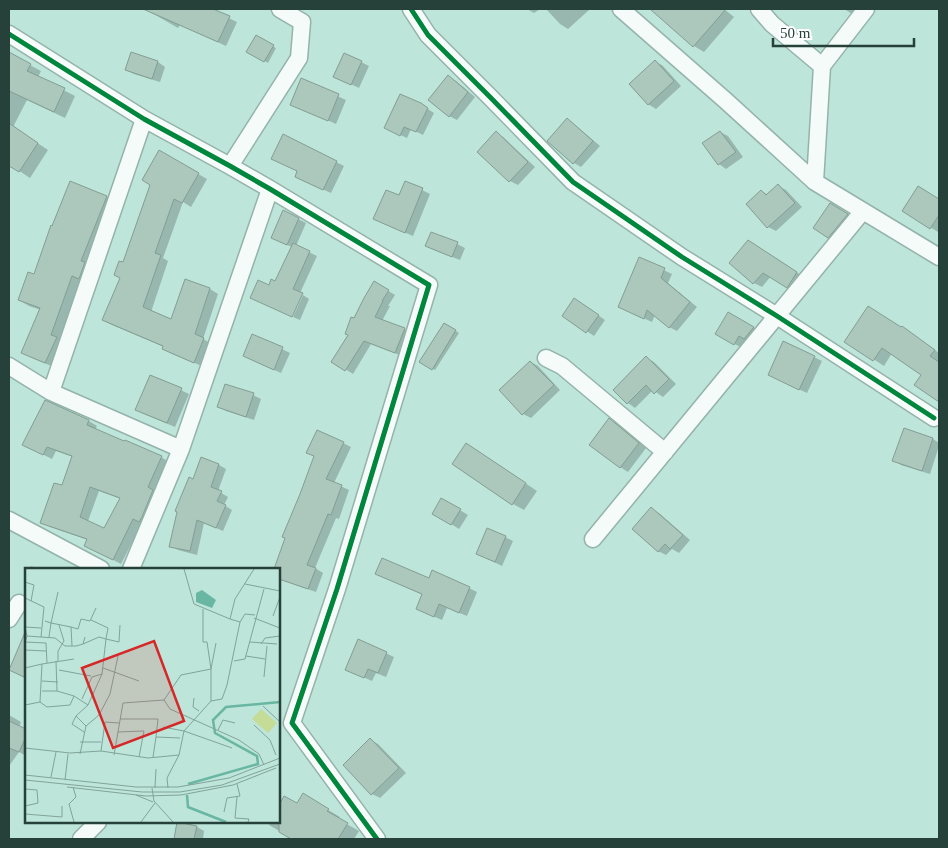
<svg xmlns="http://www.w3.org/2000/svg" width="948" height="848" viewBox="0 0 948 848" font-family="'Times New Roman',serif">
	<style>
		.shadow { fill: #0003; fill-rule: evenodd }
		.building { fill: #acc7bb; stroke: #839e92; fill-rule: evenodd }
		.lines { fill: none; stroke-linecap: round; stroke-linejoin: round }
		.street-casing { stroke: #94b3aa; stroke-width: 19 }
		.street { stroke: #f5fbf9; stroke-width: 16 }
		.cycleway-casing { stroke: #fff; stroke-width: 8 }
		.cycleway { stroke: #00873e; stroke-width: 5 }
		.inset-river { fill: none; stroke: #69b7a3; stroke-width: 2.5 }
		.inset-road { fill: none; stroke: #81a39a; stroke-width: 1 }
		.view { fill: #d62828; fill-opacity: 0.15; stroke: #d62828; stroke-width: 2.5 }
		.inset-edge { fill: none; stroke: #254139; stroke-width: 2.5 }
	</style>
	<rect width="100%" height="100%" fill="#bee5da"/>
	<path class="shadow" d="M145,9h65l27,13 -11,24 -46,-21 -2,3z
		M527,9h13l-6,4z
		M546,9h42l1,1 -21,19 -8,-5z
		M652,9h72l10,8 -30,35 -10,-6z
		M844,9h20l-5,9z
		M256,37l20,11 -8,15 -20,-12z
		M9,54l32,17 -3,6 37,19 -10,22 -38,-18 -14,27 35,23 -18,28 -21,-14z
		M132,54l26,8 7,5 -5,15 -26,-8 -8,-4z
		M655,61l8,5 18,20 -25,23 -8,-5z
		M361,62l8,4 -10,22 -17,-8z
		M448,77l8,4 19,16 -18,23 -8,-4z
		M302,80l44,20 -10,24 -45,-20z
		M420,104l14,9 -11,22 -12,-6 -4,9 -15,-7z
		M567,120l7,4 26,22 -19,21 -7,-4z
		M720,132l8,4 15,21 -17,12 -7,-5z
		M496,133l7,4 32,30 -17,18 -8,-4 -31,-29z
		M160,152l47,27 -16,28 -8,-5 -20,56 5,3 -17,51 21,9 14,-40 24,8 8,5 -15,45 9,5 -10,22 -30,-12 -9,-5 1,-2 -52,-22 -9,-5 18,-42 3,-15 27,-79z
		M336,162l8,4 -13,27 -27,-12 -5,-10z
		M406,182l24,12 -17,42 -31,-13 -7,-4 25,-22z
		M71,183l36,14 10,6 -61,165 -24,-10 -10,-6 19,-42 -12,-4 -10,-6 16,-24z
		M778,186l8,4 16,17 -26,24 -8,-4 -6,-36 6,4z
		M918,187l21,13v31l-1,1 -34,-21z
		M830,204l25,15 -19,22 -7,-4z
		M284,212l22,11 -10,23 21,10 -17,37 -31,-6 7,-4 16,-36 -12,-5z
		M432,233l25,11 8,4 -5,12 -26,-10 -7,-4z
		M756,246l48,31 -9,14 -24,-15 -9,11 -8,-4 -23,-20z
		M640,259l32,15 -4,9 29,24 -20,24 -8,-4 -14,-12 -3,7 -33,-15z
		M375,283l20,12 -7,11h2l-8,15 22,8 7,4 -9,23 -31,-12 -18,30 -20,-13 16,-26 6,-16z
		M303,295l6,4 -9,21 -7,-3z
		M582,304l23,16 -11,16 -30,-20z
		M729,313l32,19 -19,16 -25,-14z
		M445,324l14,9 -24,37 -14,-8z
		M902,328l10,6 27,19v47l-23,-15 6,-10 -30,-22 -8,13 -38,-25z
		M253,335l37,18 -9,20 -29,-13z
		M814,357l8,4 -15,32 -30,-14z
		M647,358l7,4 22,22 -13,13 -10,-7 -18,18 -7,-5z
		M531,362l7,4 22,24 -29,28 -8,-4z
		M151,376l38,18 -14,33 -31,-13 -7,-4z
		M253,395l8,4 -7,21 -28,-9 -7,-4z
		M609,420l8,4 29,24 -18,24 -8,-5z
		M89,421l8,5 -2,4 66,27 8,5 -27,61 -21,41 -27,-14 -6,-10 -38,-13 -8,-5 21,-35 10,-30 -17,-6 -4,8 -20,-10zM99,491l22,8 -17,31 -16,-9z
		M933,439l6,4v3l-9,28 -29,-9 -7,-5z
		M343,443l8,4 -17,36 15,7 -10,29 -3,-1 -21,50 8,5 -7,19 -35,-12 -2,-1v-10h-4l40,-113z
		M467,444l70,47 -13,19 -11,-6z
		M219,465l7,4 -8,22 10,6 -4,8 8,5 -9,21 -19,-8 -7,32 -19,-5 -7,-4 23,-65z
		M442,499l26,16 -9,14 -25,-16z
		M651,509l8,4 31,27 -11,13 -7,-4 -6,6 -8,-4z
		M505,537l8,4 -11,25 -25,-12z
		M31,566l9,3h-10z
		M385,578l45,2 39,8 8,4 -10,24 -20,-8 -5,12 -25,-11 6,-14z
		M359,641l35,16 -8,20 -10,-4 -4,8 -25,-11z
		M9,715l12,7 -2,5 7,4v25l-7,-4 -10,14z
		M371,740l7,4 28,29 -26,25 -8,-4 -27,-29z
		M303,795l37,22 -2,2 21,12 -5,8h-61l-24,-14 2,-3h8v-14l6,-11 13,8z
		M178,823l19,4 7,4 -1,8h-28z"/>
	<path class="building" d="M143,9h70l17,7 -12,26z
		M650,9h76l-33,38z
		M256,35l18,10 -10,17 -18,-10z
		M9,52l22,12 -4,7 38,17 -11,24 -45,-21z
		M131,52l27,9 -6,18 -27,-9z
		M344,53l18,8 -11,24 -18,-8z
		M655,60l19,21 -26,24 -19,-21z
		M448,75l20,17 -19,25 -21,-17z
		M301,78l38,16 -11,27 -38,-16z
		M400,94l21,9 7,5 -12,24 -12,-5 -4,9 -16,-8z
		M567,118l26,23 -20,23 -26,-23z
		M9,123l29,20 -19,29 -10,-6z
		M496,131l32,31 -19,20 -32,-30z
		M720,131l16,21 -18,13 -16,-22z
		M283,134l54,27 -14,29 -28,-13 2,-6 -26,-12z
		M159,150l40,23 -17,30 -8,-4 -19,54 6,2 -18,52 28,12 14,-40 25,9 -15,46 9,4 -10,25 -32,-14 1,-3 -61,-26 18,-42 -6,-3 5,-14 4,1 27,-77 -8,-5z
		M70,181l37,15 -26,65 4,1 -6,17 -7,-3 -21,59 6,2 -12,26 -24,-10 19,-45 -22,-8 10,-28 6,2 17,-49 1,1z
		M405,181l18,7 -18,45 -32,-14 13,-29 13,5z
		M778,184l17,19 -28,25 -21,-24 15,-14 5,5z
		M918,186l21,13v16l-9,14 -28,-18z
		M830,203l18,11 -20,24 -15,-10z
		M283,210l16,8 -12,27 -16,-7z
		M431,232l27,10 -6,15 -27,-11z
		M748,240l49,32 -10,16 -24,-15 -10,11 -24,-21z
		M293,243l17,8 -17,38 10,4 -11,24 -42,-19 8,-18 11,5 2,-6 4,2z
		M639,257l26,11 -4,10 29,24 -21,26 -22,-18 -3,9 -26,-12z
		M374,281l15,9 -7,11h1l-8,16 30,11 -10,25 -31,-12 -19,30 -14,-9 17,-27 -3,-1 6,-17 3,1 10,-20z
		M574,298l25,17 -13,18 -24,-17z
		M868,306l33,21 1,-1 33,24 -5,6 9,6v40l-25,-17 7,-10 -39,-27 -9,13 -29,-19z
		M728,312l26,15 -10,12 -5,-3 -5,9 -19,-11z
		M444,323l12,7 -24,40 -13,-8z
		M252,334l31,13 -9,23 -31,-14z
		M783,341l32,15 -16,34 -31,-15z
		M646,356l23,23 -15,15 -8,-9 -19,19 -14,-14z
		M530,361l24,24 -32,30 -23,-25z
		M150,375l32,13 -15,35 -32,-13z
		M225,384l29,9 -8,24 -29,-10z
		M45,400l44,20 -2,5 37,16 1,-1 37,16 -14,31 5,3 -11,27 -3,5 -6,-3 -20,41 -29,-14 3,-7 -47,-16 14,-40 8,2 10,-29 -25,-9 -4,8 -21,-10zM90,487l30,11 -16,30 -24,-11z
		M609,418l30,25 -19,25 -31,-23z
		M904,428l29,10 -11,33 -30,-10z
		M317,430l27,12 -18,37 16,6 -11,30 -3,-1 -21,51 9,3 -8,21 -29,-10v-10h-5l11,-31 -3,-1 18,-43 14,-38 -8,-3z
		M466,443l60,40 -14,22 -60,-41z
		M201,457l18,7 -8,23 11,4 -5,10 9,4 -10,23 -19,-8 -7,31 -21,-4 8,-35 -2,-1 14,-34 4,2z
		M441,498l20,11 -10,16 -19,-11z
		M651,507l32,28 -13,14 -5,-5 -7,8 -26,-23z
		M487,528l19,8 -11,26 -19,-8z
		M382,558l47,20 3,-8 38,17 -11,26 -20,-9 -5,13 -18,-8 6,-15 -47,-20z
		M26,630v48l-17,-8z
		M358,639l29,13 -9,21 -10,-4 -4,9 -19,-8z
		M9,721l17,8v8l-7,15 -10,-4z
		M370,738l29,30 -28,27 -28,-30z
		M303,793l26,16 -2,2 21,12 -10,16h-47l-12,-7v-27l5,-9 13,7z
		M177,822l20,4 -3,13h-20z"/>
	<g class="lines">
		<g class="street-casing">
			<path id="street" d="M411,9l17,26 62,62 83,85 109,75 95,59 157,102
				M621,9l104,91 90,82
				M759,9l13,15 50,42 -7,116 124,75
				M9,34l135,85 86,47 40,23 159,96 -92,304 -45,134 85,116
				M822,66l44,-57
				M230,166l69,-108 3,-36 -22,-13
				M546,358l16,8 103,86
				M9,366l42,26 93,-273
				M51,392l130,57
				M9,520l92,49
				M593,539l270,-328
				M131,569l50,-120 89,-260
				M9,619l10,-16
				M81,839l17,-17"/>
		</g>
		<use href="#street" class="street"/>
		<g class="cycleway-casing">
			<path id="cycleway" d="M411,9l17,26 62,62 83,85 109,75 95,59 157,102
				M9,34l135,85 86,47 40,23 159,96 -92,304 -45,134 85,116"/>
		</g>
		<use href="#cycleway" class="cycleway"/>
	</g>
	<g transform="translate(25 568)">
		<rect width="255" height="255" fill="#bee5da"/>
		<path d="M236,141l16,14 -9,10 -16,-14z" fill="#c4dc96"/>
		<path d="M177,22l14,10 -4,8 -16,-6v-9z" fill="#69b7a3"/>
		<path class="inset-river" d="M163,216l70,-20 -1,-8 -42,-23 -2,-13 13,-13 54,-5M162,227l1,12 38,15"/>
		<path class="inset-road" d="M159,1l10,35 36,15M0,14l9,3 -3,16M220,16l35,7M33,24l-7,31 20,4 1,19M0,30l19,9 -3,30M248,48l7,-19M229,50l26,10M20,53l6,2 -2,14M215,54l5,-8 10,1M46,59l7,2 3,-10 9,2 6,-13M2,68l-2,-9 16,1M0,74l2,-6 28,2 10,8h11l7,-2 2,-7M0,74l21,1 1,20M225,74l27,2M58,76l16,-7 7,2 2,-11 -17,-8M236,76l4,-6 15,-2M0,82l21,1M221,88l19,3M33,93v-10l6,-10 -5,-16M209,93l11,-2 19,-70M0,100l17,-4M78,100l36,13M34,102l32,6M239,109l3,-31M17,113l16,1M17,123h15l-1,-30M32,123l17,5M169,130l-1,9 6,4M57,131l10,-22 10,-3 4,-35 13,3 1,-17M139,132l6,9 69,31 20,14 5,11M186,133v-32l5,-26M15,134l2,-38 32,-5M0,137l15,-3 7,5 23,-2 4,-9 14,9 -12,11 10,10 13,-11 11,-21 8,-38M63,137l14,-31M238,138l17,16M51,148l-4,8 12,8M95,151h38l-2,18 24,1M229,157l16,15 6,15M138,159l21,4 48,17M193,162l5,-10 12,3M93,164l26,-1 -5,26M55,174h21M0,180l45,5 31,-2 47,7 31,-3M76,183l4,-29 14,1M55,186l6,-28M89,187l9,-52 41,-3 17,-25 30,-6 -4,-27h-4v-33M128,189l3,-20M0,207l111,12h42l51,-9 51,-20M26,209l5,-25M0,212l117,12h38l42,-7 58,-21M40,212l3,-26M42,219l79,9 35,-1 52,-10 43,-17M48,219l3,10 -7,7 5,18M127,220l2,13 19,21M130,220l1,-19M143,220l-1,-10 12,-23 5,-24 27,-30 11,-2 5,-14 13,-63 -10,-3 5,-20 19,-30M0,221l12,1 1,13 -13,3M111,227l17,7M212,229l-2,21 14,1 -1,3M199,244l3,-14 13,-2 -3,-12M0,246l37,3v-11M116,254l14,-19"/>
		<path class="view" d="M129,73l30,80 -71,27 -31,-80z"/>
		<rect width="255" height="255" class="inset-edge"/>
	</g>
	<rect width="948" height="848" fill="none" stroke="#254139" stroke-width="20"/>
	<path d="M773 38v8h141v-8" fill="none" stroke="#254139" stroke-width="2.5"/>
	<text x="780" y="38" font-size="15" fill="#254139" stroke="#ffffff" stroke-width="4" paint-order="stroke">50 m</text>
</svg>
